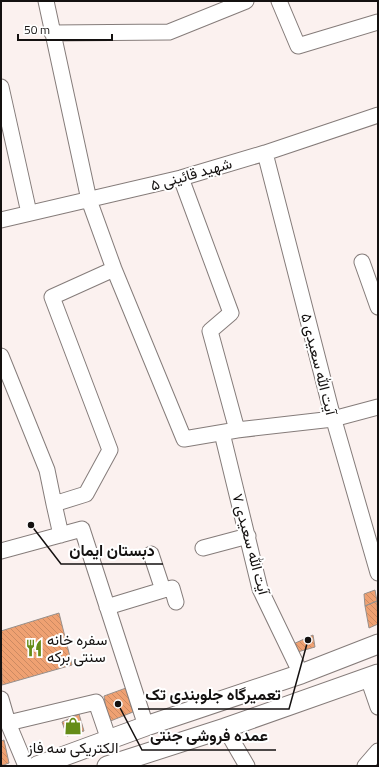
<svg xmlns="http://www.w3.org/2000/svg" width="379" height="767" viewBox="0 0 379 767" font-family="'Titillium Web',Vazirmatn,sans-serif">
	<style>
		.building { fill: url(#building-back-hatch); stroke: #97908c }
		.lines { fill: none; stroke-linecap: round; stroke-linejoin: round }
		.minor-casing { stroke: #857c7a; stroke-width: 17 }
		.major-casing { stroke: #857c7a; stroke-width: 21 }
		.minor { stroke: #fff; stroke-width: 15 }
		.major { stroke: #fff; stroke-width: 19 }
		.labels { text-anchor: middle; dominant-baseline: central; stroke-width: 4; stroke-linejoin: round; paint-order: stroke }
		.street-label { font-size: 15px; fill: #141110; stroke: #fff }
		.poi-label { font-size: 15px; fill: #141110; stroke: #fff; text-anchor: start }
		.leader { fill: none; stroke: #141110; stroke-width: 1.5 }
		.callout-dot { fill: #141110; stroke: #fff; stroke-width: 1.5 }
		.callout-label { font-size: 16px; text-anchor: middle; font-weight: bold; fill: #141110; stroke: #fff; stroke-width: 4; stroke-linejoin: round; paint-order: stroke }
	</style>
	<defs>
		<pattern id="building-back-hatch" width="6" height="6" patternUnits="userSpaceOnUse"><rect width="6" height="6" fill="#efa172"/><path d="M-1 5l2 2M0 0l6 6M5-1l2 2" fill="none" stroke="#cc8a62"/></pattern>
	</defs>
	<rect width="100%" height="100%" fill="#fbf1ef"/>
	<path class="building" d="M375,590l2,11 -12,5 -1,-12z
		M377,601l1,23 -9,4 -4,-22z
		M59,613l13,52 -70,20 -1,-54z
		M313,635l2,12 -21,6 -3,-8z
		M126,688l7,24 -25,10 -4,-26z
		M79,714l5,17 -17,5 -5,-14z
		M4,740l5,23 -8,3v-25z"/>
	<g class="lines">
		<g class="minor-casing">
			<path id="minor" d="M46,1l43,199 25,69 70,170 53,-9 96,-11 45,-12
				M279,1l19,45 80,-24
				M52,33l117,-1 77,-31
				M1,87l28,126
				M265,153l66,257 47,163
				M181,178l50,135 -21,18 27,99
				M1,220l180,-42 84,-25 113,-38
				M362,262l16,45
				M1,356l46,114 7,34
				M222,433l38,156 41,85
				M61,535l-7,-31 32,-10 24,-44 -58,-153 62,-28
				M203,548l45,-12
				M1,551l81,-22 64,197
				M163,590l9,-2 4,14
				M107,607l56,-17 -12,-36
				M368,678l10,29
				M1,699l7,24 18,43
				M8,723l88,-21 13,38
				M225,728l22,38
				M365,766l13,-15"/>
		</g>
		<g class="major-casing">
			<path id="major" d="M37,766l109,-40 155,-52 77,-30
				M107,766l118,-38 153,-54"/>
		</g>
		<use href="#minor" class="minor"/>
		<use href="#major" class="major"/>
	</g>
	<defs>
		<g id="restaurant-bare" transform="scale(1.38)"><path d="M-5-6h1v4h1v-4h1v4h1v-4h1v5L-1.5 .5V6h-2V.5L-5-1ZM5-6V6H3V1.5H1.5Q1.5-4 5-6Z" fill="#658c17" stroke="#fff" stroke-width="2.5" paint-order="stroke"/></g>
		<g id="shop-bare" transform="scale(1.38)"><path d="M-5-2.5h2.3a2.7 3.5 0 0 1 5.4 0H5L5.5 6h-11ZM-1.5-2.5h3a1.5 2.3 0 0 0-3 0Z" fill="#658c17" stroke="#fff" stroke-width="2.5" paint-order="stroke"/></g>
	</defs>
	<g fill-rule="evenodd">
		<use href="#restaurant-bare" x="34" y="648"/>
		<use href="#shop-bare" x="73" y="726"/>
	</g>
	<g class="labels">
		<g class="street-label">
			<text transform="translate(191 174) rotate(-16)">شهید قائینی ۵</text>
			<text transform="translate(319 364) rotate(76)">آیت الله سعیدی ۵</text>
			<text transform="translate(251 544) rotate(75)">آیت الله سعیدی ۷</text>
		</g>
		<g class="poi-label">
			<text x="47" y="639">سفره خانه<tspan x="47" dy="17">سنتی برکه</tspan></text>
			<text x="73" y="747" text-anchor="middle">الکتریکی سه فاز</text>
		</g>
	</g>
	<path class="leader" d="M31 525L61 564H163M308 640L289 709H138M118 704L142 750H276"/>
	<g class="callout-dot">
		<circle cx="31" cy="525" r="4"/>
		<circle cx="308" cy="640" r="4"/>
		<circle cx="118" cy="704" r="4"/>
	</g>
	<g class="callout-label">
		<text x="112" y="556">دبستان ایمان</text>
		<text x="213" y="700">تعمیرگاه جلوبندی تک</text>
		<text x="209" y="741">عمده فروشی جنتی</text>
	</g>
	<rect width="379" height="767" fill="none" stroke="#141110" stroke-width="4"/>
	<path d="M18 34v6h94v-6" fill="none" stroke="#141110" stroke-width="2"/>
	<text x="24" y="34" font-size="12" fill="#141110" stroke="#ffffff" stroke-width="3" paint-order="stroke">50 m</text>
</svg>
